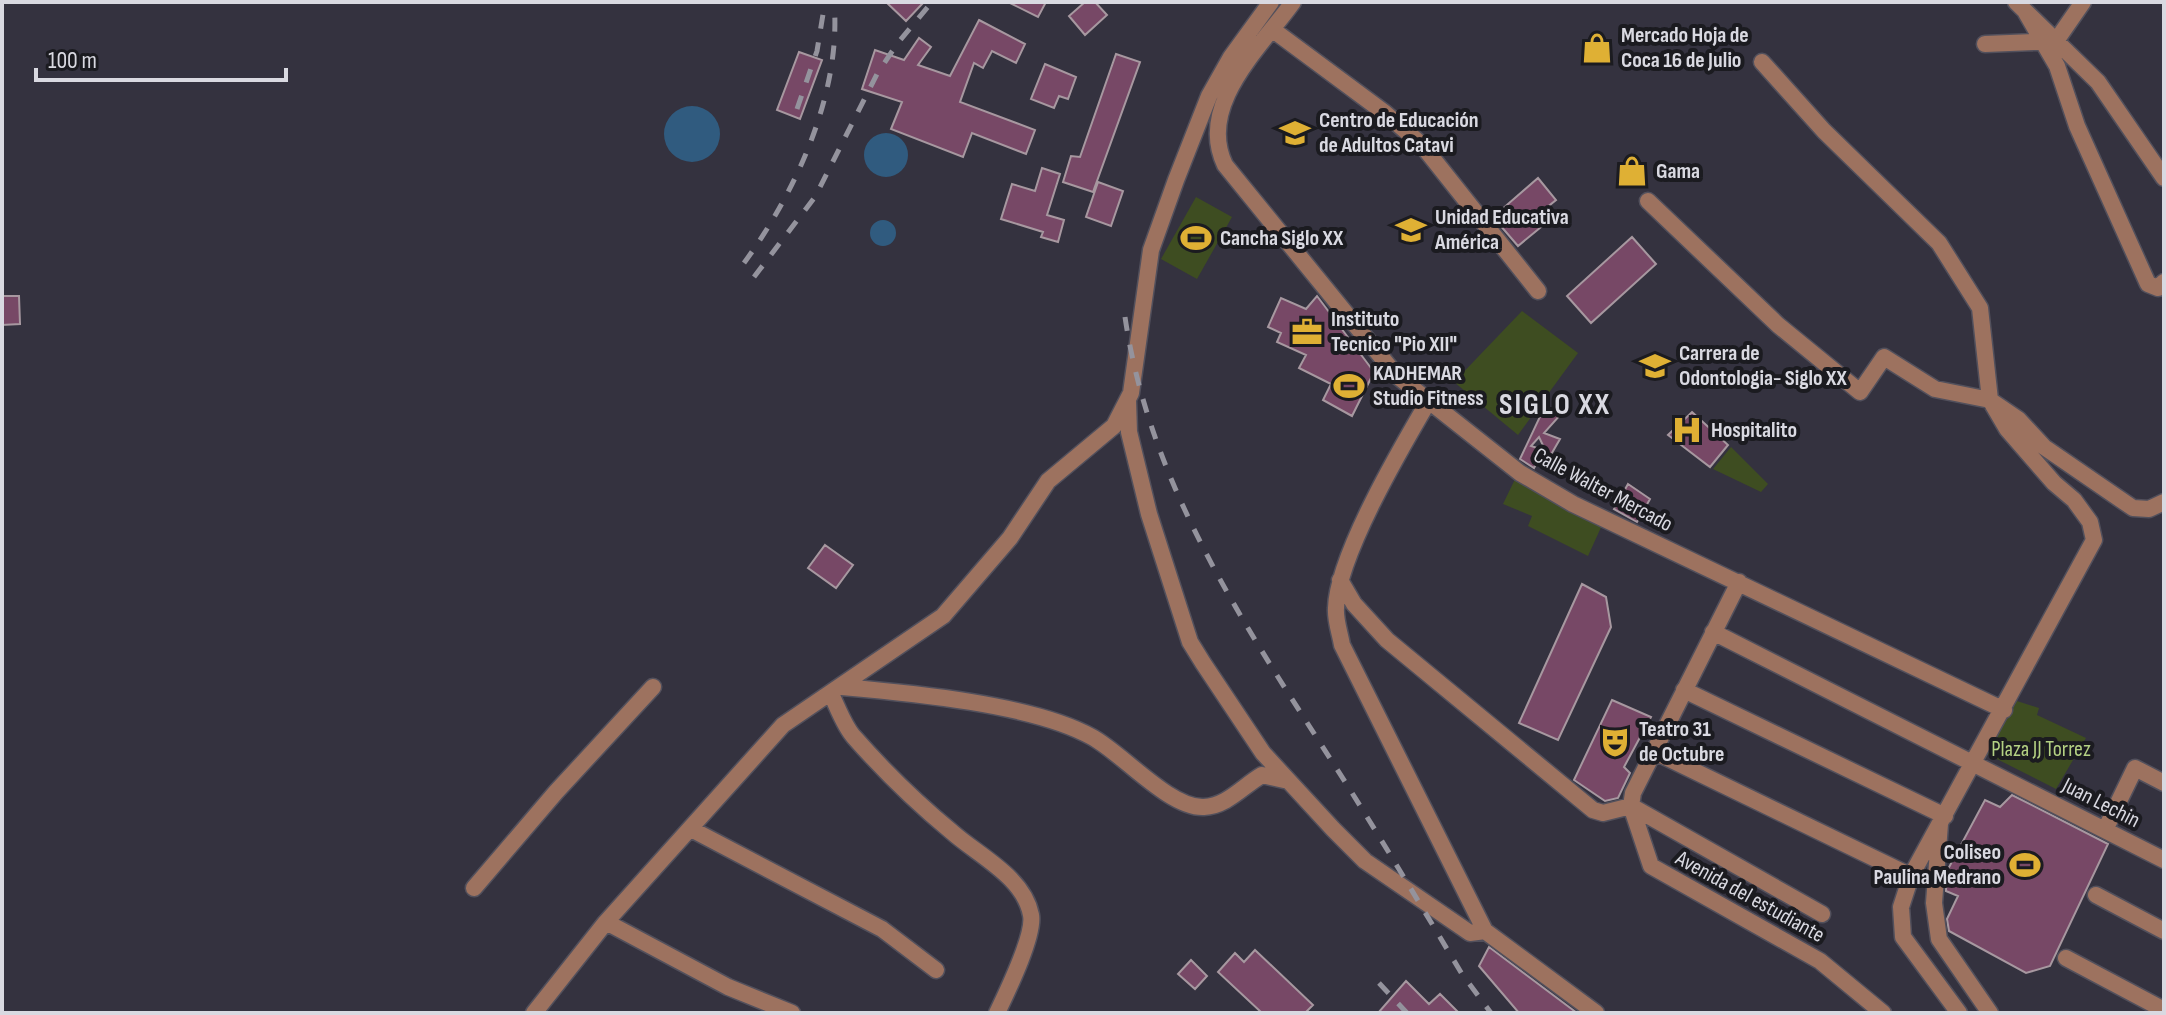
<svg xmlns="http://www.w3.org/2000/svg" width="2166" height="1015" viewBox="0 0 2166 1015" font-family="'Sofia Sans Condensed',sans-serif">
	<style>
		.green { fill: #3e4d21 }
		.water { fill: #305b7f }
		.building { fill: #774866; stroke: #a798a0; stroke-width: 2 }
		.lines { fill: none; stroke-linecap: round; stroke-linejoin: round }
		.street-casing { stroke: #52505c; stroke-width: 19 }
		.street { stroke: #9d725f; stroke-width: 16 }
		.rail { stroke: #94939d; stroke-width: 5; stroke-dasharray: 14 14; stroke-linecap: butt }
		.labels { text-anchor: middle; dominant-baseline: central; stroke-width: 8; stroke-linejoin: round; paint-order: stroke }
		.poi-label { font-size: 22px; font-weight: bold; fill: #d9d9e1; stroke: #1b1b20; text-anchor: start }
		.street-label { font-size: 22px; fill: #d9d9e1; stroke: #1b1b20 }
		.park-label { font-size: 22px; fill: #b4d183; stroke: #1b1b20 }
		.district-label { font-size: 30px; font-weight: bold; letter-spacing: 2px; fill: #d9d9e1; stroke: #1b1b20 }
	</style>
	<rect width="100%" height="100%" fill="#34323f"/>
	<path class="green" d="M1196,197l36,20 -35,62 -36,-20z
		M1522,311l56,42 -60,82 -64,-53z
		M1731,447l37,37 -7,8 -48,-23z
		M1517,475l86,48 -15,33 -60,-30 4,-10 -29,-12z
		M2017,701l22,7 -2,7 49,23 -30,51 -69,-35z"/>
	<path class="water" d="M664 134a28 28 0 1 1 56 0a28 28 0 1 1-56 0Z
		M864 155a22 22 0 1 1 44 0a22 22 0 1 1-44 0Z
		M870 233a13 13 0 1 1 26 0a13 13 0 1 1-26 0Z"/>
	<path class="building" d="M886,2h38l-18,19z
		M1008,2h38l-8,15z
		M1085,2h10l12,13 -22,20 -16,-19z
		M979,20l46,24 -9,19 -24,-12 -9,17 -9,-5 -14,39 75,28 -9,24 -54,-21 -9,24 -72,-28 11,-27 -40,-13 13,-39 29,10 15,-22 12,9 -13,18 32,11z
		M799,52l23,8 -22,59 -23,-9z
		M1116,54l24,8 -47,130 -30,-10 8,-26 9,1z
		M1045,64l31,13 -8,22 -9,-3 -5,12 -23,-9z
		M1042,168l18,6 -13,41 17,5 -6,22 -17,-5 2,-5 -42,-13 11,-35 23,7z
		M1538,178l18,22 -11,9 7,9 -34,28 -25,-29z
		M1098,182l25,9 -12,35 -25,-9z
		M1632,237l24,27 -65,59 -24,-27z
		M2,296h17l1,28 -18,1z
		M1317,296l57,76 -22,44 -29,-16 8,-16 -32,-16 7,-13 -29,-13 4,-9 -13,-6 13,-29 25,11z
		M1545,406l17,7 -18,20 16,6 -11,19 -10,-21 -8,9 13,4 -10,18 -14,-9z
		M1692,412l36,33 -18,22 -42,-32z
		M1628,484l22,15 -13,23 -23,-13z
		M825,545l28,20 -17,23 -28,-20z
		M1582,584l24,13 5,30 -53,113 -39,-17z
		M1612,700l39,17 -27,50 6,6 -12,25 -13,3 -31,-21z
		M2012,795l96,49 -58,122 -24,7 -77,-42 -2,-12 11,-23 -12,-5 1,-20 38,-71 15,7z
		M1489,947l88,66h-58l-40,-47z
		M1255,950l58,55 -8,8h-43l-44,-41 17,-19 9,9z
		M1191,960l16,16 -12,13 -17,-15z
		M1406,981l23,23 11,-10 19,19h-81z"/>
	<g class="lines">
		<g class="street-casing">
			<path id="street" d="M1293,2c-32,45 -97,103 -68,163l171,210 124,98 53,31 431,206
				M2016,2l82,80 66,96
				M2025,11l32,55 20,60 71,158 10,4 6,-6
				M1273,30l112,83 37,32 116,146
				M1985,44l71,-3 27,-39
				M1762,62l62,69 115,112 41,65 10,92 17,29 47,54 20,17 16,22 4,18 -183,336 -10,31 2,30 56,76
				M1648,201l130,124 82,67 24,-35 51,32 55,11 28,19 26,28 89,61 16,1 15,-7
				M1128,401l1,31 20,82 41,128 13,21 60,90 70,76 32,32 105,72 15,-2
				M1428,402c-27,46 -91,155 -92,206 -1,12 4,25 6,37l143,286 111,82
				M1340,580l14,24 33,36 206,170 10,3 28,-7 191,108
				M1739,582l-106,211 -2,13 20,60 169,95 63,52
				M1713,632l451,228
				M842,687c68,6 191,17 250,50 30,16 78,72 112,70 23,-1 39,-21 58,-32l22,5
				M1684,690l261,126
				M831,694c7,14 13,32 23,43 29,33 64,67 98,95 27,24 72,45 79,83 4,20 -25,79 -34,98
				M1653,751l258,125
				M1940,824l-6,79 5,36 51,74
				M691,829l191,100 54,41
				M2105,830l30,-62 29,15
				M474,888l82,-96 97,-105
				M2096,895l68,36
				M606,922l122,65 64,26
				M2066,958l98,52
				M534,1013l72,-91 177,-197 160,-109 67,-78 38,-57 66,-55 17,-33 20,-143 25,-70 33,-84 22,-39 40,-55"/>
		</g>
		<use href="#street" class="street"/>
		<path class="rail" d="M797,109l20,-58 8,-49
			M744,263c52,-71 98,-171 90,-261
			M754,277l61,-80 62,-123 20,-30 35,-42
			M1125,317c25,169 120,309 210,449 44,69 85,138 127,208l29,39
			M1379,983l28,30"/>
	</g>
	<defs>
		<g id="shop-bare" transform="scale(2.4)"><path d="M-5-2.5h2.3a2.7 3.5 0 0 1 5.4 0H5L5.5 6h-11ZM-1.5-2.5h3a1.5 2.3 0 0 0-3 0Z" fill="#dfb034" stroke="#1b1b20" stroke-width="2.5" paint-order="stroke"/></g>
		<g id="school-bare" transform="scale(2.4)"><path d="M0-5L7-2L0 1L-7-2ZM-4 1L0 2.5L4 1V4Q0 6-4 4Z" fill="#dfb034" stroke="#1b1b20" stroke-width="2.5" paint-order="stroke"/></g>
		<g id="stadium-bare" transform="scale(2.4)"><path d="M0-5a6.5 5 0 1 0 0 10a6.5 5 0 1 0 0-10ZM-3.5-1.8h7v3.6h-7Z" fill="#dfb034" stroke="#1b1b20" stroke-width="2.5" paint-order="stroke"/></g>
		<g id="office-bare" transform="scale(2.4)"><path d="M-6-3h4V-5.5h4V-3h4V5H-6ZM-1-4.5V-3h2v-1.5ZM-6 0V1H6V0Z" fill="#dfb034" stroke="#1b1b20" stroke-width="2.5" paint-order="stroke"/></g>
		<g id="university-bare" transform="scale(2.4)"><path d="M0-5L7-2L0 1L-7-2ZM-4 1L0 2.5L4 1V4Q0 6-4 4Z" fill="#dfb034" stroke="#1b1b20" stroke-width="2.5" paint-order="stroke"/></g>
		<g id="hospital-bare" transform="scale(2.4)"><path d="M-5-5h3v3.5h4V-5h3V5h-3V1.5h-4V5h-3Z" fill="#dfb034" stroke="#1b1b20" stroke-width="2.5" paint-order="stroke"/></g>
		<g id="theatre-bare" transform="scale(2.4)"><path d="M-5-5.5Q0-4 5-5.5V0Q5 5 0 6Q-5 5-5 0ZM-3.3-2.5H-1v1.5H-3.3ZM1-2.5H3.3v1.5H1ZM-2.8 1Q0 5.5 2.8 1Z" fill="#dfb034" stroke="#1b1b20" stroke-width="2.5" paint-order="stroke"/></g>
	</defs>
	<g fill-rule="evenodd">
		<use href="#shop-bare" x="1597" y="48"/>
		<use href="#school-bare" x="1295" y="133"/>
		<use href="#shop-bare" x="1632" y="171"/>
		<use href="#school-bare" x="1411" y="230"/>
		<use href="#stadium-bare" x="1196" y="238"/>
		<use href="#office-bare" x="1307" y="332"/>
		<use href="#university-bare" x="1655" y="366"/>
		<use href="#stadium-bare" x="1349" y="386"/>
		<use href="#hospital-bare" x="1687" y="430"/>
		<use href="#theatre-bare" x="1615" y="742"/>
		<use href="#stadium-bare" x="2025" y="865"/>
	</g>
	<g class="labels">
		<g class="poi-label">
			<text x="1621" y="35">Mercado Hoja de<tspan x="1621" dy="25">Coca 16 de Julio</tspan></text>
			<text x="1319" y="120">Centro de Educación<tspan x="1319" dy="25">de Adultos Catavi</tspan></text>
			<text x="1656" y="171">Gama</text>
			<text x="1435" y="217">Unidad Educativa<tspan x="1435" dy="25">América</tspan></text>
			<text x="1220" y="238">Cancha Siglo XX</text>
			<text x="1331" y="319">Instituto<tspan x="1331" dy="25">Tecnico "Pio XII"</tspan></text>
			<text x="1679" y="353">Carrera de<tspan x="1679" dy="25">Odontologia- Siglo XX</tspan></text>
			<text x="1373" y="373">KADHEMAR<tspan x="1373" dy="25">Studio Fitness</tspan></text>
			<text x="1711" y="430">Hospitalito</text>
			<text x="1639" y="729">Teatro 31<tspan x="1639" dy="25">de Octubre</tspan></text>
			<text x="2001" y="852" text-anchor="end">Coliseo<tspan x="2001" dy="25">Paulina Medrano</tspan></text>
		</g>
		<g class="street-label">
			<text transform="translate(1603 490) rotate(28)">Calle Walter Mercado</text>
			<text transform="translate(2101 803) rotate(27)">Juan Lechin</text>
			<text transform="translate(1750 897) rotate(29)">Avenida del estudiante</text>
		</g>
		<g class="park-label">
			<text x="2041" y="749">Plaza JJ Torrez</text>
		</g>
		<g class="district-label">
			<text x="1555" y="405">SIGLO XX</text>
		</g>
	</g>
	<rect width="2166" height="1015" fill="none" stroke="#d9d9e1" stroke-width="8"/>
	<path d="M36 68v12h250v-12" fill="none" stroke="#d9d9e1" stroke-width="4"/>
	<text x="48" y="68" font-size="24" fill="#d9d9e1" stroke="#1b1b20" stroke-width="6" paint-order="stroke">100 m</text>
</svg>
